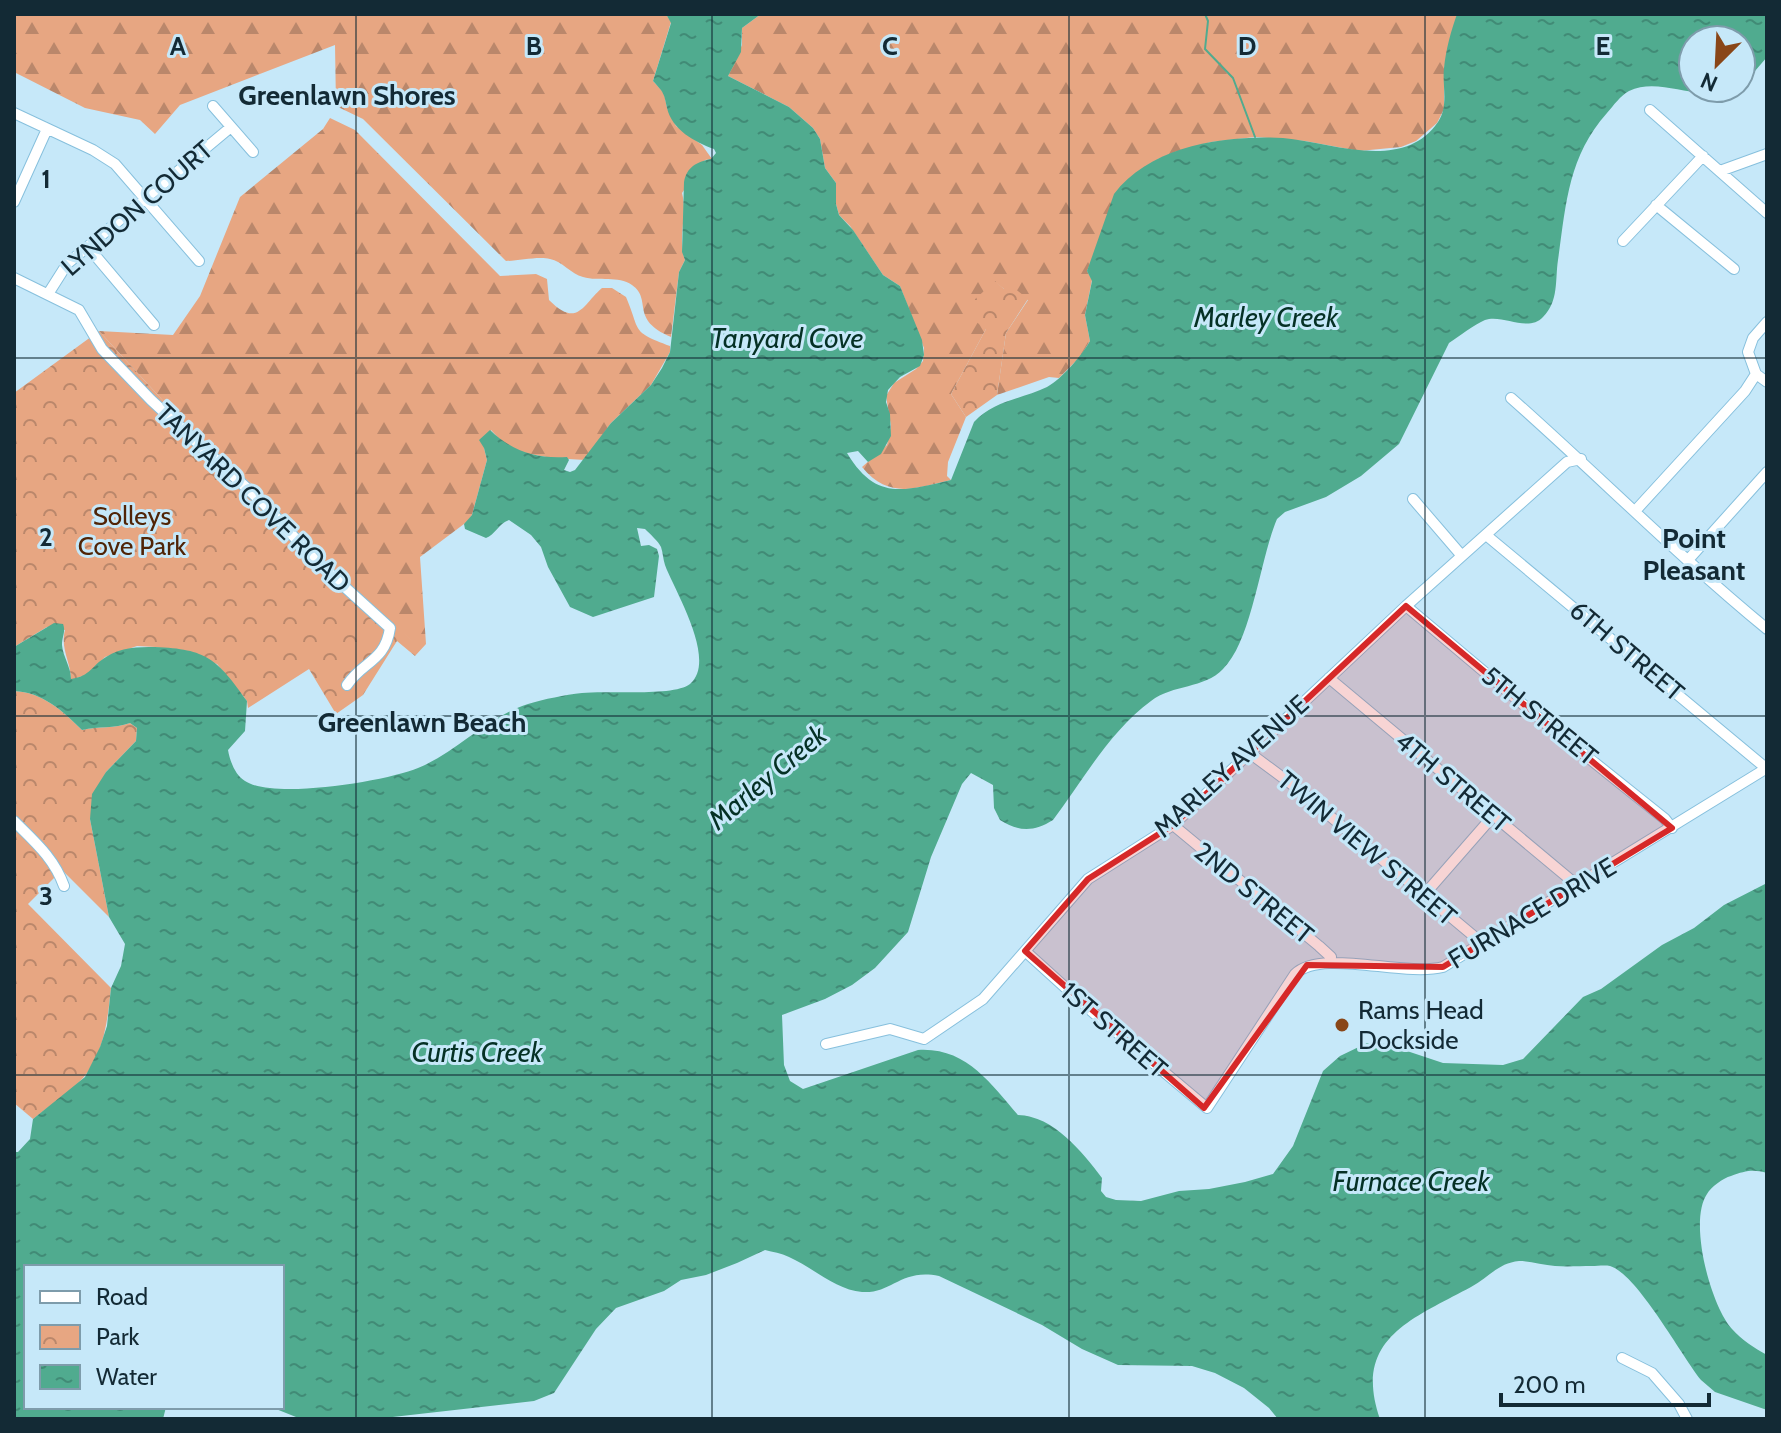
<svg xmlns="http://www.w3.org/2000/svg" width="1781" height="1433" viewBox="0 0 1781 1433" font-family="Cabin,sans-serif">
	<style>
		.forest { fill: url(#forest-firs) }
		.park { fill: url(#park-crowns) }
		.water { fill: url(#water-ripples) }
		.lines { fill: none; stroke-linecap: round; stroke-linejoin: round }
		.stream { stroke: #50ab8f; stroke-width: 2 }
		.minor-casing { stroke: #87c0dd; stroke-width: 12 }
		.minor { stroke: #fff; stroke-width: 10 }
		.marked { fill: #d62828; fill-opacity: 0.2; stroke: #d62828; stroke-width: 6; stroke-linejoin: round }
		.grid { fill: none; stroke: #132a35; stroke-width: 2; stroke-opacity: 0.55 }
		.poi-dot { fill: #894618; stroke: #c6e8f9; stroke-width: 3 }
		.labels { text-anchor: middle; dominant-baseline: central; stroke-width: 6; stroke-linejoin: round; paint-order: stroke }
		.street-label { font-size: 26px; fill: #132a35; stroke: #c6e8f9 }
		.park-label { font-size: 26px; fill: #502406; stroke: #c6e8f9 }
		.poi-label { font-size: 26px; fill: #132a35; stroke: #c6e8f9; text-anchor: start }
		.neighbourhood-label { font-size: 28px; font-weight: bold; fill: #132a35; stroke: #c6e8f9 }
		.water-label { font-size: 28px; font-style: italic; fill: #053125; stroke: #c6e8f9 }
		.grid-label { font-size: 26px; text-anchor: middle; font-weight: bold; fill: #132a35; stroke: #c6e8f9; stroke-width: 6; stroke-linejoin: round; paint-order: stroke }
	</style>
	<defs>
		<pattern id="forest-firs" width="22" height="20" patternUnits="userSpaceOnUse" patternTransform="scale(2)"><rect width="22" height="20" fill="#e7a682"/><path d="M5 1l3.5 6h-7zM16 11l3.5 6h-7z" fill="#ba876b"/></pattern>
		<pattern id="park-crowns" width="20" height="18" patternUnits="userSpaceOnUse" patternTransform="scale(2)"><rect width="20" height="18" fill="#e7a682"/><path d="M2 6a3 3 0 1 1 6 0M12 15a3 3 0 1 1 6 0" fill="none" stroke="#ba876b"/></pattern>
		<pattern id="water-ripples" width="26" height="14" patternUnits="userSpaceOnUse" patternTransform="scale(2)"><rect width="26" height="14" fill="#50ab8f"/><path d="M2 4q2-2 4 0t4 0M15 11q2-2 4 0t4 0" fill="none" stroke="#418b76"/></pattern>
	</defs>
	<rect width="100%" height="100%" fill="#c6e8f9"/>
	<path class="forest" d="M14,14h652l5,8 -18,59 11,12 3,15 9,18 26,19 10,14 -7,1 -23,33c6,22 -5,45 3,67l-6,12 -8,65c-42,-18 -18,-37 -39,-52 -14,-10 -33,-3 -49,-8 -12,-3 -21,-16 -33,-18 -12,-3 -31,2 -44,2l-143,-142 -27,-13 -1,-61 -155,60 -25,29 -15,-14 -55,-12 -71,-36z
		M761,14h696l-13,55v40l-7,14 -21,18 -15,6 -42,4 -54,-10 -50,-4 -44,5 -36,10 -17,7 -64,96 -7,16 5,9 -7,35 5,26 -10,16 -21,21 -10,-1 -52,18 9,-62 22,-33 -24,-11 -9,-7 -9,47 -35,65 15,23 -18,45 -1,14 4,4c-35,8 -62,20 -89,-13l25,-22 4,-19 -5,-30 8,-13 22,-14 7,-8 1,-13 -24,-62 -17,-11 -33,-49 -11,-11 -3,-11v-21l-11,-15 -5,-29 -7,-11 -24,-21 -61,-31 14,-31v-17z
		M330,118l25,12 145,146 36,-2 11,5 2,21c29,29 34,4 53,-12h10l14,9c15,35 4,34 44,49v6l-19,33 -40,38 -26,37 -33,-2 -28,-5 -20,-9 -13,-14 -7,18 3,12 -15,55 -4,6 -48,36 6,87h-11l-96,-89 -54,-59 -86,-78 -80,-87 74,4 27,-39 40,-99 83,-68z"/>
	<path class="park" d="M995,281l9,8 5,-5 19,15 -22,34 -9,62 -31,22 -15,-23 35,-65 -11,-8 -2,-20z
		M99,331l80,87 86,78 54,59 96,88 11,1 -11,12 -18,-15 -34,54 -27,19 -27,-45 -61,39 -1,-7 -30,-37 -61,-17 -19,-1 -32,11 -16,17 -18,6c0,-18 -11,-31 -6,-50l-18,-3 -33,20v-254z
		M14,691c28,1 49,20 68,39 17,-4 32,-1 48,-7l7,5 -1,13 -30,31 -16,47 19,98 -47,-47 -34,34 83,84c-3,29 -7,67 -28,90 -14,16 -34,28 -50,41l-19,-16z"/>
	<path class="water" d="M666,14h95l-19,14 -1,24 -13,24 61,31 24,21 7,11 5,29 11,15v21l3,11 14,15 30,45 17,11 22,54 2,15 -4,11 -20,11 -12,13 -2,12 4,12 1,22 -10,18 -13,8 -10,-11 -11,2c29,48 56,38 104,27l23,-58c20,-22 49,-23 73,-35 15,-8 35,-32 43,-46l-5,-26 7,-34 -5,-10 27,-77c37,-49 112,-59 169,-56 48,4 120,35 155,-16 11,-16 4,-37 6,-54 2,-19 7,-37 13,-54h310v43l-12,14 -14,9v-40h-48v48h31c-30,14 -64,-12 -95,3 -9,5 -15,14 -22,22 -39,44 -41,91 -49,147 -3,20 1,41 -15,57 -15,16 -40,-3 -58,3 -10,4 -27,17 -36,23l-50,101 -38,32 -35,21 -41,15 -8,7c-17,40 -25,122 -54,150 -19,20 -50,15 -72,32 -41,30 -68,79 -98,119 -19,12 -34,12 -53,0l-6,-12 -1,-23 -22,-12 -9,11 -31,73 -23,75 -33,36 -23,17 -27,14 -43,16 2,50 6,16 13,8 115,-39c48,-3 72,33 100,65 36,1 64,37 84,63l-1,13 5,6 10,3 25,1 38,-10 30,-2 36,-7 28,-8 20,-28 30,-75 17,-15 27,-13 19,1 57,19 60,2 20,-6 60,-62 18,-8 61,-44 32,-17 30,-23 43,-22v290c-14,-4 -22,-2 -36,3 -8,2 -20,11 -24,18 -19,28 4,112 25,135 10,11 22,19 35,26v55l-52,-18 -14,-12c-20,-25 -64,-106 -91,-114 -5,-1 -13,0 -18,0 -12,0 -25,1 -37,0 -12,-1 -25,-5 -36,-5 -21,2 -31,17 -48,26 -59,32 -119,52 -91,132h-102l-9,-11 -25,-20 -29,-15 -23,-7 -74,-1 -36,-16 -40,-24 -103,-49c-38,-8 -47,18 -77,16 -26,-2 -50,-25 -73,-35 -8,-4 -16,-5 -24,-7l-28,13 -31,12 -25,5 -17,11 -48,17 -20,21 -42,64 -20,8 -159,18h-74l-30,-12h11v-140h-256v140h140l-3,12h-149v-267h4l12,-13 3,-20 52,-42 15,-30 7,-21 4,-38 10,-22 4,-22 -16,-27 -19,-98 2,-25 14,-22 30,-31 1,-13 -7,-5c-16,6 -31,3 -48,7 -19,-19 -40,-38 -68,-39v-44l40,-24 9,1c3,8 -1,12 -1,21 1,12 9,22 9,34 20,-3 20,-13 35,-22 15,-10 32,-10 49,-10 52,2 62,12 92,54l-2,30 -17,19c2,11 7,25 17,31 28,19 142,0 173,-13 39,-16 69,-51 110,-64 16,-5 37,-9 54,-11 23,-3 92,4 108,-9 28,-24 -16,-94 -25,-119 -2,-6 -2,-12 -4,-18 -3,-6 -11,-13 -16,-18l-8,-1 4,18 8,-1 8,4 2,7 -5,41 -61,20 -23,-10 -22,-40 -7,-20 -10,-12 -22,-15c-11,4 -14,15 -23,18l-21,-9 -1,-5 8,-9 15,-55 -3,-12 -5,-8 11,-10c22,21 46,29 77,27l2,3 -5,10 6,2 5,-2 36,-47 40,-38 11,-17 8,-16 9,-80 6,-12 -3,-8 2,-70c3,-15 12,-20 27,-23l5,-6 -2,-4c-19,-7 -42,-19 -47,-41 -3,-15 -3,-15 -14,-27l18,-58z"/>
	<g class="lines">
		<path class="stream" d="M1205,14l3,7 -3,28 28,29 22,59"/>
		<g class="minor-casing">
			<path id="minor" d="M213,106l40,46
				M1650,110l117,103
				M14,113l79,37 22,14 84,97
				M1720,171l47,-17
				M14,202l33,-73
				M1656,205l78,64
				M1623,241l80,-85
				M88,247l66,78
				M14,278l65,32 23,39 49,51 113,104 51,56 75,68c-5,34 -27,33 -43,57
				M48,294l19,-30 164,-137
				M1756,374l-8,-22 5,-14 14,-16
				M1756,374l11,8
				M1511,398c86,76 167,158 256,231
				M1413,499l49,57
				M1636,510l109,-119 11,-17
				M1486,535l281,234
				M1688,560l79,-88
				M1406,606l139,117 120,96 7,9
				M1329,678l249,208
				M1251,754l43,32 188,157
				M14,821c21,21 40,37 50,65
				M1173,825l146,121 12,11 -2,6
				M1424,895l69,-79
				M1025,951l64,58 118,99 88,-134c27,-26 107,3 148,-7l324,-199
				M826,1044l64,-15 34,10 59,-40 105,-120 85,-54 233,-219 161,-144 14,-3
				M1622,1358l30,15 27,31 8,15"/>
		</g>
		<use href="#minor" class="minor"/>
	</g>
	<path class="marked" d="M1406,606l266,222 -229,139 -136,-2 -103,143 -179,-157 63,-72 85,-54z"/>
	<path class="grid" d="M356,14v1405M712,14v1405M1069,14v1405M1425,14v1405M14,358h1753M14,716h1753M14,1075h1753"/>
	<circle class="poi-dot" cx="1342" cy="1025" r="8"/>
	<g class="labels">
		<g class="street-label">
			<text transform="translate(137 208) rotate(-41)">LYNDON COURT</text>
			<text transform="translate(253 498) rotate(44)">TANYARD COVE ROAD</text>
			<text transform="translate(1627 651) rotate(40)">6TH STREET</text>
			<text transform="translate(1540 716) rotate(39)">5TH STREET</text>
			<text transform="translate(1231 766) rotate(-42)">MARLEY AVENUE</text>
			<text transform="translate(1453 782) rotate(40)">4TH STREET</text>
			<text transform="translate(1367 848) rotate(40)">TWIN VIEW STREET</text>
			<text transform="translate(1254 893) rotate(39)">2ND STREET</text>
			<text transform="translate(1532 913) rotate(-31)">FURNACE DRIVE</text>
			<text transform="translate(1114 1030) rotate(41)">1ST STREET</text>
		</g>
		<g class="park-label">
			<text x="132" y="516">Solleys<tspan x="132" dy="30">Cove Park</tspan></text>
		</g>
		<g class="poi-label">
			<text x="1358" y="1010">Rams Head<tspan x="1358" dy="30">Dockside</tspan></text>
		</g>
		<g class="neighbourhood-label">
			<text x="347" y="95">Greenlawn Shores</text>
			<text x="1694" y="538">Point<tspan x="1694" dy="32">Pleasant</tspan></text>
			<text x="422" y="722">Greenlawn Beach</text>
		</g>
		<g class="water-label">
			<text x="1266" y="317">Marley Creek</text>
			<text x="787" y="338">Tanyard Cove</text>
			<text transform="translate(767 777) rotate(-40)">Marley Creek</text>
			<text x="477" y="1052">Curtis Creek</text>
			<text x="1411" y="1181">Furnace Creek</text>
		</g>
	</g>
	<g class="grid-label">
		<text x="178" y="55">A</text>
		<text x="534" y="55">B</text>
		<text x="890" y="55">C</text>
		<text x="1247" y="55">D</text>
		<text x="1603" y="55">E</text>
		<text x="46" y="188">1</text>
		<text x="46" y="546">2</text>
		<text x="46" y="905">3</text>
	</g>
	<rect width="1781" height="1433" fill="none" stroke="#132a35" stroke-width="32"/>
	<rect x="24" y="1265" width="260" height="144" fill="#c6e8f9" stroke="#7e9cab" stroke-width="2"/>
	<rect x="40" y="1291" width="40" height="12" fill="#ffffff" stroke="#7e9cab" stroke-width="2"/>
	<text x="96" y="1305" font-size="24" fill="#132a35">Road</text>
	<rect x="40" y="1325" width="40" height="24" fill="url(#park-crowns)" stroke="#7e9cab" stroke-width="2"/>
	<text x="96" y="1345" font-size="24" fill="#132a35">Park</text>
	<rect x="40" y="1365" width="40" height="24" fill="url(#water-ripples)" stroke="#7e9cab" stroke-width="2"/>
	<text x="96" y="1385" font-size="24" fill="#132a35">Water</text>
	<g transform="translate(1717 64) rotate(204)"><circle r="38" fill="#c6e8f9" stroke="#7e9cab" stroke-width="2"/>
	<path d="M0-6L14 30L0 20L-14 30Z" fill="#894618"/>
	<text y="-12" font-size="22" font-weight="bold" text-anchor="middle" fill="#132a35">N</text>
	</g>
	<path d="M1501 1393v12h208v-12" fill="none" stroke="#132a35" stroke-width="4"/>
	<text x="1513" y="1393" font-size="24" fill="#132a35" stroke="#c6e8f9" stroke-width="6" paint-order="stroke">200 m</text>
</svg>
